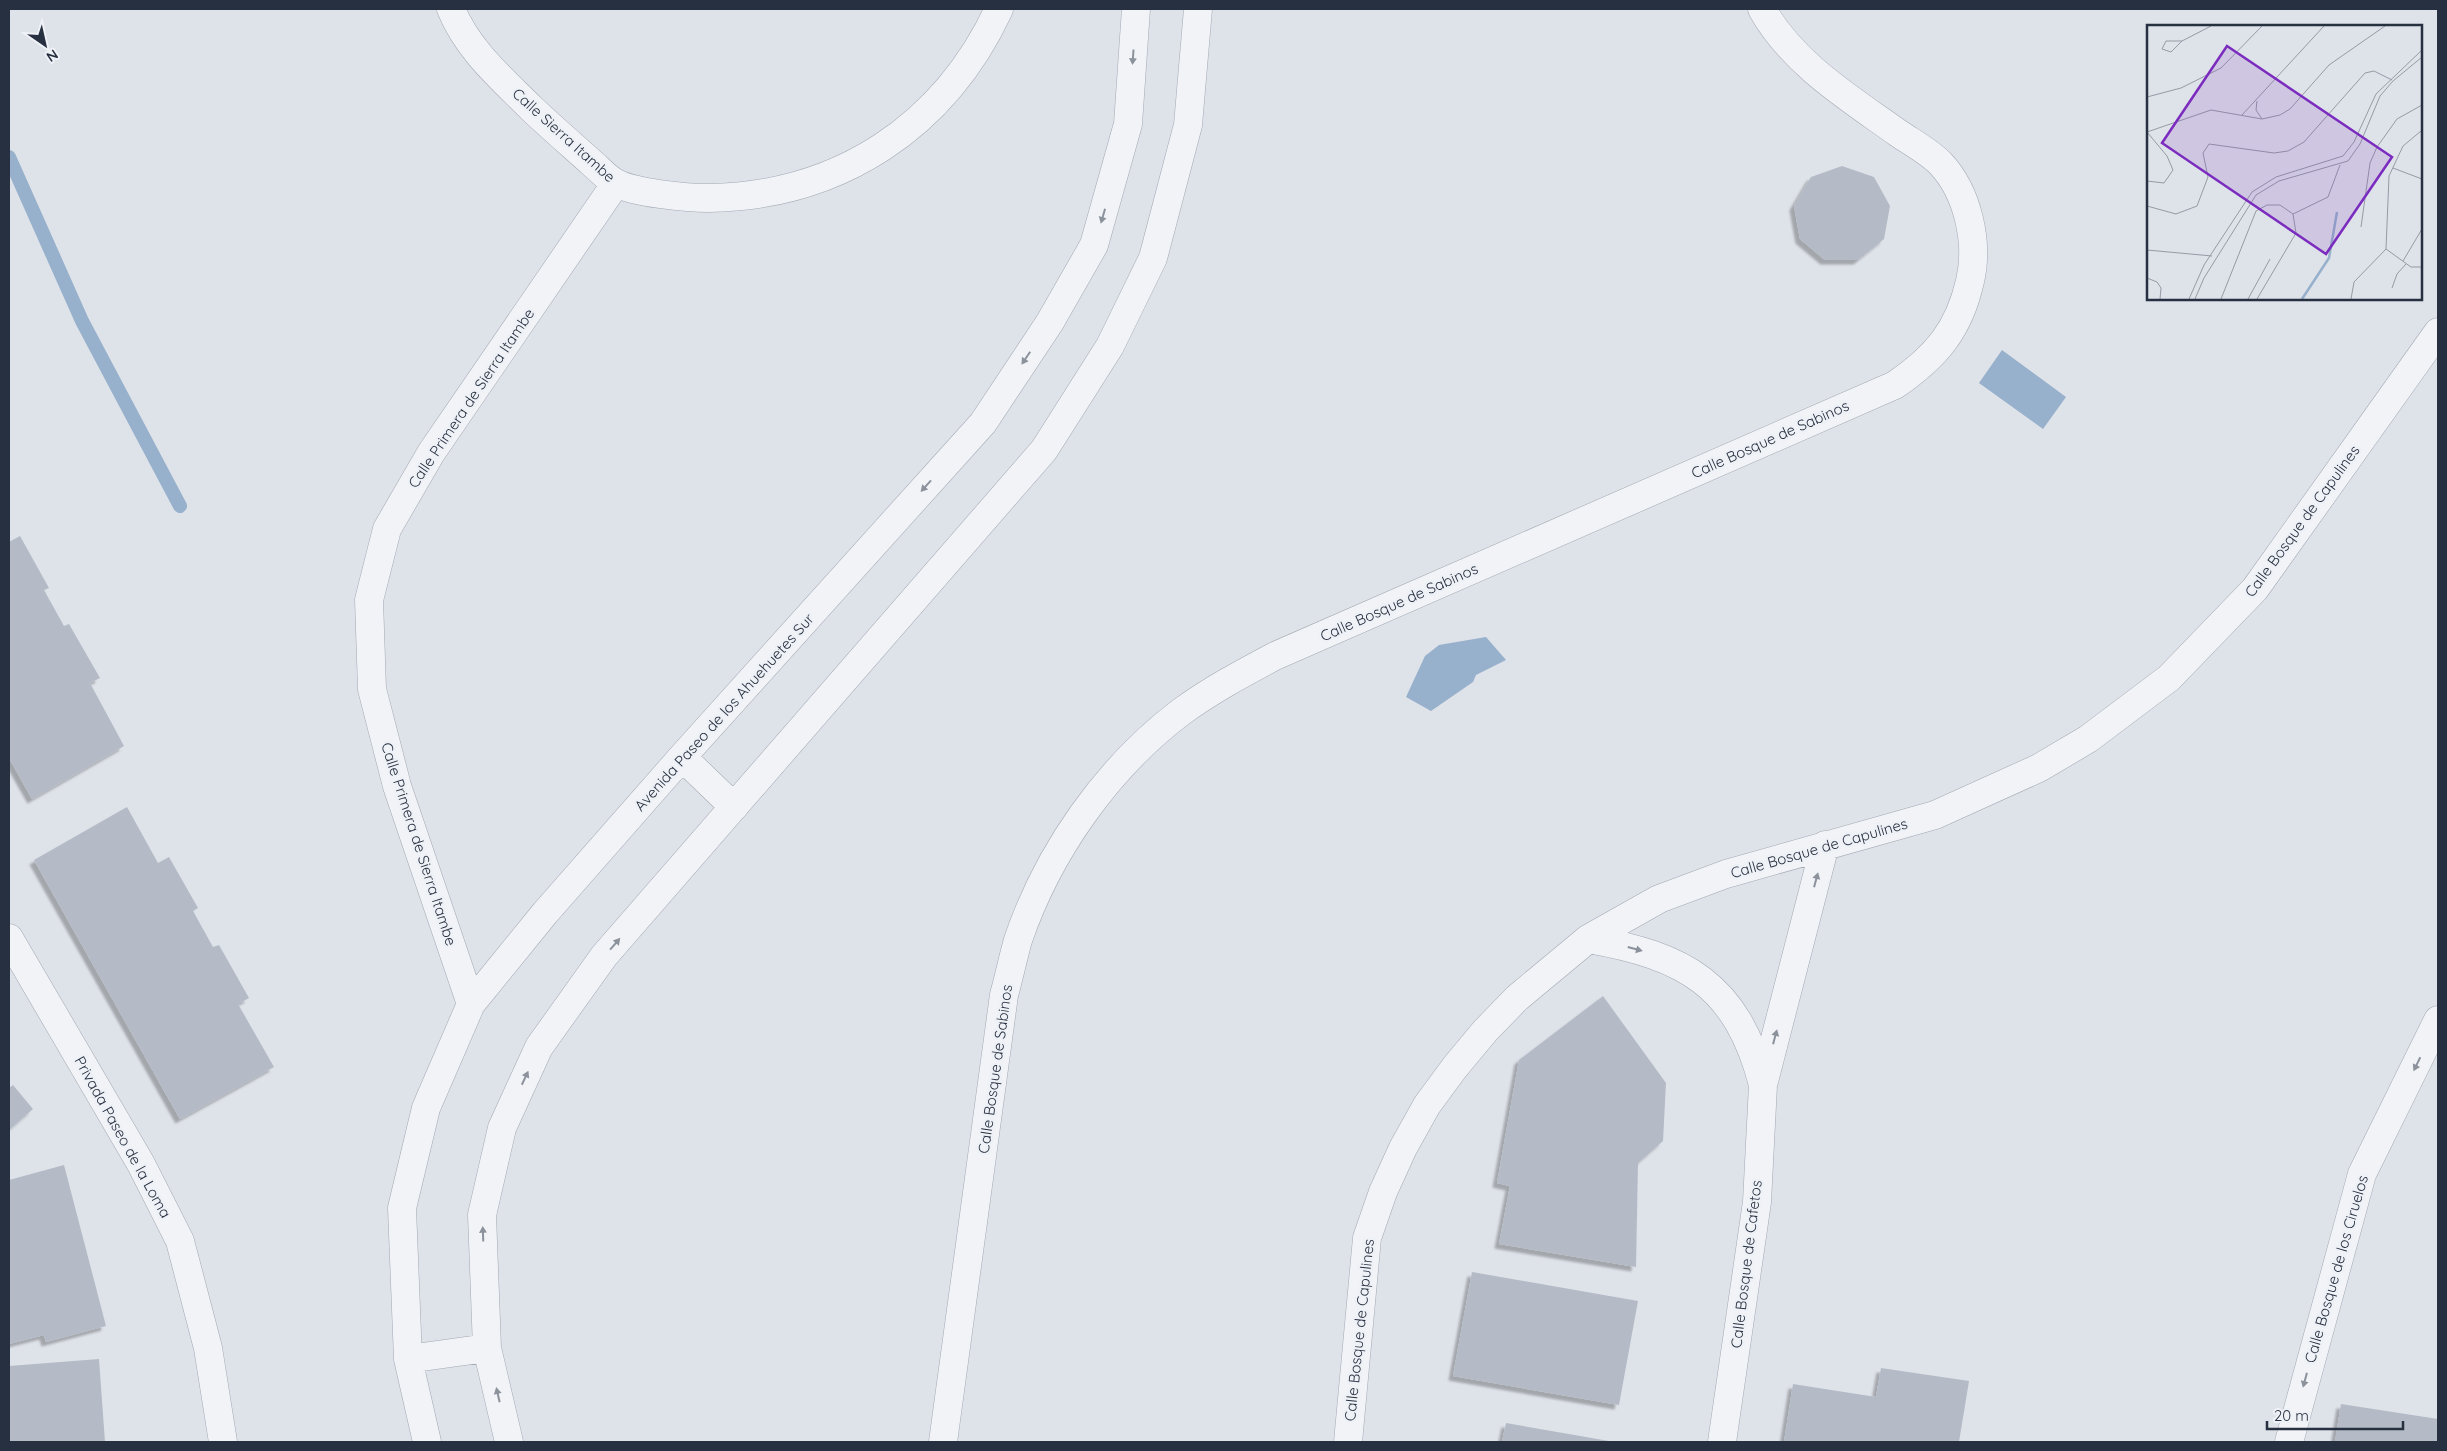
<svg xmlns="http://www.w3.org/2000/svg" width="2447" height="1451" viewBox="0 0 2447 1451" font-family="Quicksand,sans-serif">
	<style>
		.water { fill: #97b0cb }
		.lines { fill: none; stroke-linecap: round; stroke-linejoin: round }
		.stream { stroke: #97b0cb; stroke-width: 14 }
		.building { fill: #b5bbc6; filter: url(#shadow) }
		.minor-casing { stroke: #a3a9b3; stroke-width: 29 }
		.minor { stroke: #f1f3f7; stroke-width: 28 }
		.oneway { fill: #8c929c }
		.labels { text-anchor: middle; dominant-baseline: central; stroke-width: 5; stroke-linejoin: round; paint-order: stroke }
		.street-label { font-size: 15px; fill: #273040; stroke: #eef1f6 }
		.inset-river { fill: none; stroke: #97b0cb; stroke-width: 2.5 }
		.inset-road { fill: none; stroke: #959ba5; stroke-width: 1 }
		.view { fill: #7b2cbf; fill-opacity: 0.15; stroke: #7b2cbf; stroke-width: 2.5 }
		.inset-edge { fill: none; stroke: #273040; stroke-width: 2.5 }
	</style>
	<defs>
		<filter id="shadow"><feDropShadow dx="-4.5" dy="4.5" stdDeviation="1" flood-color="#0004"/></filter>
	</defs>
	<rect width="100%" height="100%" fill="#dee2e9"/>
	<path class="water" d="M2002,350l64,47 -23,32 -64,-46z
		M1486,637l20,23 -30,15 -3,7 -42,29 -25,-14 19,-41 14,-11z"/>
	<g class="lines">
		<path class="stream" d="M9,157l73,164 98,185"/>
	</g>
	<path class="building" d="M1842,166l32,11 16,29 -6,33 -26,21h-33l-25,-21 -6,-33 17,-29z
		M20,536l29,52 -5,2 20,36 5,-2 31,54 -10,5 34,63 -92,53 -23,-41v-216z
		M127,807l31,56 11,-6 29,51 -5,3 20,36 6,-2 30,53 -11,6 36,63 -94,52 -146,-259z
		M1603,996l63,87 -3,58 -25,22 -2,104 -137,-23 11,-58 -13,-3 22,-123z
		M13,1085l20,24 -24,21v-42z
		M64,1165l42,161 -60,16 -2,-7 -35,9v-164z
		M1472,1272l166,29 -19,104 -166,-29z
		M99,1359l6,83h-96v-76z
		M1881,1368l88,13 -10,61h-175l9,-58 83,13z
		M2341,1404l97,15v23h-103z
		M1506,1423l103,18v1h-107z"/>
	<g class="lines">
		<g class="minor-casing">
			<path id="minor" d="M451,9c17,41 49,68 80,99 20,19 41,37 62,56 7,6 15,15 23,19 18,10 72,15 93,15 130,-2 235,-71 290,-189
				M682,757l52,50
				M9,938l132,226 39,77 28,107 15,94
				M1588,939c97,17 149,45 175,146
				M471,1004l-74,-218 -25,-97 -3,-89 18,-71 44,-76 185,-270
				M408,1359l79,-11
				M427,1442l-19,-83 -6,-151 24,-100 45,-104 74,-91 137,-156 301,-334 67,-101 44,-77 34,-121 8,-115
				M509,1442l-22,-94 -5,-133 20,-87 37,-81 65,-91 440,-506 66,-104 43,-88 35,-133 10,-116
				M943,1442l61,-447c5,-18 9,-37 14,-55 30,-88 89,-172 163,-228 30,-22 62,-39 94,-56l620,-271c41,-28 64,-55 75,-104 9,-38 -2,-88 -29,-117 -11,-12 -30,-22 -43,-31 -49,-35 -106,-70 -136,-124
				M1348,1442l19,-204 16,-46 20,-44 24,-43 28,-38 30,-36 32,-33 71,-59 71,-40 67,-25 209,-59 104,-47 49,-29 81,-61 86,-89 183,-257
				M1722,1442l35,-240 6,-117 62,-240
				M2289,1442l73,-268 76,-154"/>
		</g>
		<use href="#minor" class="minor"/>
	</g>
	<defs><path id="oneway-solid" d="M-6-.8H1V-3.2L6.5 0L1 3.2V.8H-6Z" transform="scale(1.25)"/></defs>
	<g class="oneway">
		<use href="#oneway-solid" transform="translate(1133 57) rotate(94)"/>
		<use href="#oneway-solid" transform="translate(1103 216) rotate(106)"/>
		<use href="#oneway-solid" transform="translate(1026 358) rotate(124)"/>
		<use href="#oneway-solid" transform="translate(926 486) rotate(132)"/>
		<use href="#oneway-solid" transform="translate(1816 880) rotate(-75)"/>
		<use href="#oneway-solid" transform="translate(615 944) rotate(-49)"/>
		<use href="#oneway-solid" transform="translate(1635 949) rotate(15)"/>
		<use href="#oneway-solid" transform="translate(1775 1037) rotate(-75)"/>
		<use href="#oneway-solid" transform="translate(2417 1064) rotate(116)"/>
		<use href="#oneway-solid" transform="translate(525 1078) rotate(-65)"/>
		<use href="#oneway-solid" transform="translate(483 1234) rotate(-92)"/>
		<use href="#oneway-solid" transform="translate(2305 1380) rotate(105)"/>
		<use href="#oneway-solid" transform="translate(498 1395) rotate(-103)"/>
	</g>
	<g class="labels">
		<g class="street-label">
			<text transform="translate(564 135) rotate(42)">Calle Sierra Itambe</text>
			<text transform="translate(471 398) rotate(-56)">Calle Primera de Sierra Itambe</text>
			<text transform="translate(1770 439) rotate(-24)">Calle Bosque de Sabinos</text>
			<text transform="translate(2302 521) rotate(-54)">Calle Bosque de Capulines</text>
			<text transform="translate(1399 602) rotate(-24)">Calle Bosque de Sabinos</text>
			<text transform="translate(724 712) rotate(-48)">Avenida Paseo de los Ahuehuetes Sur</text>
			<text transform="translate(419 844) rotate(72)">Calle Primera de Sierra Itambe</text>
			<text transform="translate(1819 848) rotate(-16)">Calle Bosque de Capulines</text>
			<text transform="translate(995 1069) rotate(-82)">Calle Bosque de Sabinos</text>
			<text transform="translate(123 1137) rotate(61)">Privada Paseo de la Loma</text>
			<text transform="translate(1746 1264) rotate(-83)">Calle Bosque de Cafetos</text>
			<text transform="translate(2336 1269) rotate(-74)">Calle Bosque de los Ciruelos</text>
			<text transform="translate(1359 1330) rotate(-84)">Calle Bosque de Capulines</text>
		</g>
	</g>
	<g transform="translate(2147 25)">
		<rect width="275" height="275" fill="#dee2e9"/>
		<path class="inset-river" d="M155,274l27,-41 8,-46"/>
		<path class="inset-road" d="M35,16h-16l-4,8 9,3 11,-11 29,-15M0,72l34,-9 40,-20 41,-42M110,76l-1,9 6,9M95,90l82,-89M0,107l64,-22 51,9 18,-4 10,-6 39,-44 56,-39M0,107l20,24 6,14 -9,13 -17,-2M246,143l29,11M0,181l29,8 21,-8 11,-29 -5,-24 6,-9 65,9 14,-2 16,-9 61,-69 9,-2 18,9M146,189l35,-17 12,-32M214,202l9,-64 7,-16 20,-28 25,-14M239,224l3,-73 14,-30 18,-15M0,225l65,6M256,236l19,-32M0,253l10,4 4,6 -1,11M245,263l5,-14 9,-10M42,274l15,-34 48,-73 24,-15 67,-21 11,-14 22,-48 46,-44M48,274l9,-21 52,-83 23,-14 69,-20 12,-17 20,-48 13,-15 29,-24M74,274l35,-88 11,-6h13l13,9 3,19 -39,66M101,274l22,-40M204,274l3,-17 32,-33 25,18h11"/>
		<path class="view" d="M80,21l165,111 -66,97 -164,-111z"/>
		<rect width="275" height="275" class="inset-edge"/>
	</g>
	<rect width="2447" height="1451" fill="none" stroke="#273040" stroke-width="20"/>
	<g transform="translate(45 45) rotate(146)" stroke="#eef1f6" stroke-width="4" paint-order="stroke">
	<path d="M0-4L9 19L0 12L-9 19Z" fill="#273040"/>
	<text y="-8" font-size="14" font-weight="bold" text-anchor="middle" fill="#273040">N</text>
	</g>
	<path d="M2267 1421v8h136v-8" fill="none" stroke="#273040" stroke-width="2.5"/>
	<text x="2274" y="1421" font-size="15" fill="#273040" stroke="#eef1f6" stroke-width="4" paint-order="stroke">20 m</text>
</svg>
